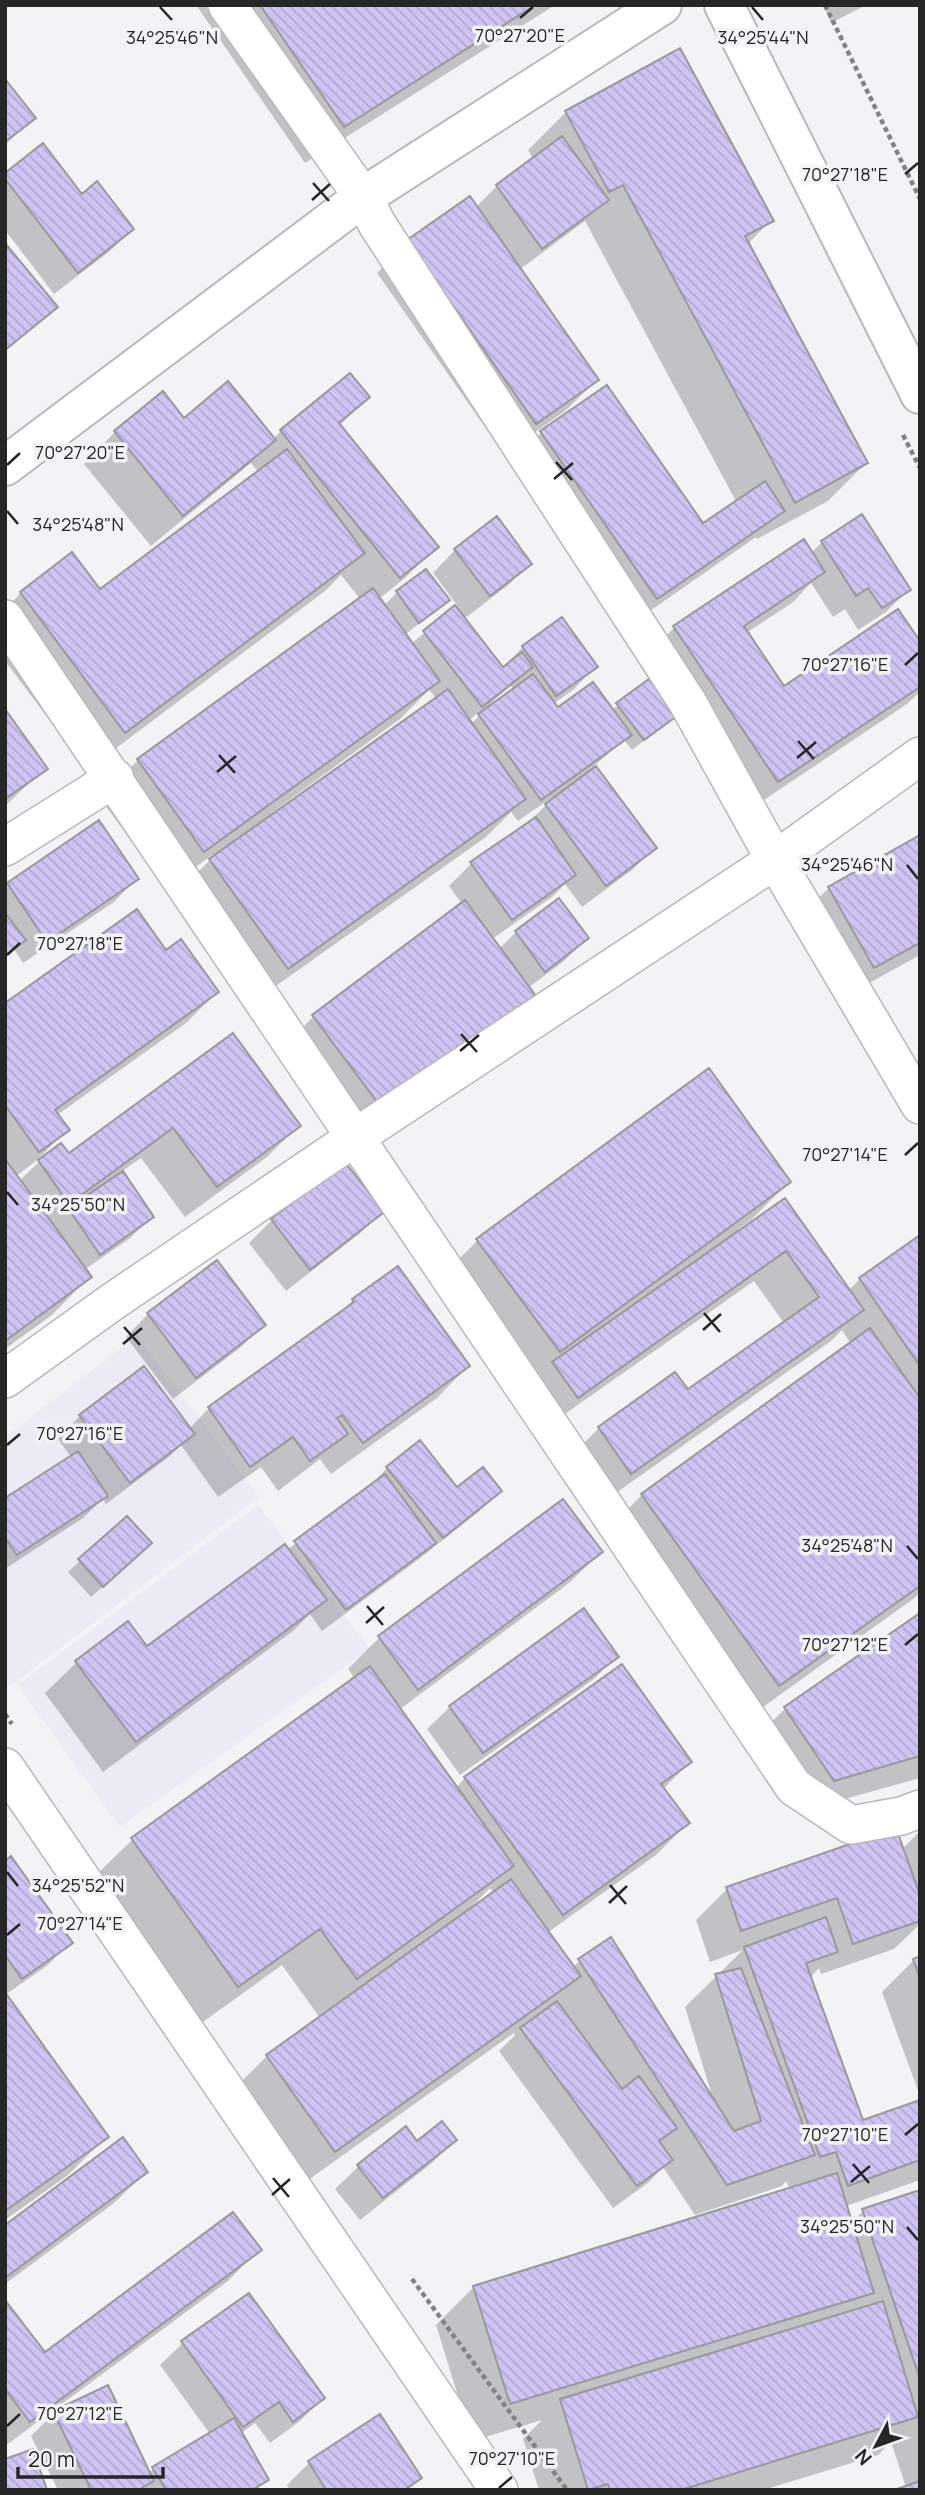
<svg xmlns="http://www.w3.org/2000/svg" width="925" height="2495" viewBox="0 0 925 2495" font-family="Manrope,sans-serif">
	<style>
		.built { fill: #eceaf5 }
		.shadow { fill: #0003; fill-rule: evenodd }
		.building { fill: url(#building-back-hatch); stroke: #99989b; stroke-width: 2 }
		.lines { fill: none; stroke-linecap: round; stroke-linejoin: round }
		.street-casing { stroke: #b8b8bb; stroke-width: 40 }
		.secondary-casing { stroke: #b8b8bb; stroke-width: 42 }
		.path { stroke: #828284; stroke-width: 4.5; stroke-dasharray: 5 3.5; stroke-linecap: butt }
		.street { stroke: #fff; stroke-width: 37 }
		.secondary { stroke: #fff; stroke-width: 38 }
		.ticks { fill: none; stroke: #262627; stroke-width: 2.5 }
		.ticks-label { font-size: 18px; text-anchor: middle; fill: #262627; stroke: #f3f3f6; stroke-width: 7; stroke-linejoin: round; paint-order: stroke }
	</style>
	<defs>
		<pattern id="building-back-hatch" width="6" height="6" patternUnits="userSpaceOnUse" patternTransform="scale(1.75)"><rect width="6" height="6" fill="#cec3f3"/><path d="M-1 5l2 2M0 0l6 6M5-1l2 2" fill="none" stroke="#b1a7d0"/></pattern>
	</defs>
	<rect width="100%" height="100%" fill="#f3f3f6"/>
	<path class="built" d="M137,1336l122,161 -249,189 -5,-6v-243z
		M258,1505l112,144 -250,178 -102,-142z"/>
	<path class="shadow" d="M196,5h359l-250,158z
		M823,5h43l-35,18z
		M5,82l28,36 -28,27z
		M566,112l205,108 -23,24 118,219 -38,38 -71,38 -1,-2 -132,92 -114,-165 31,-31 162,93 34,-23 -152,-282 -66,49 78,110 -32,31 -61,43 -127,-181 31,-32 68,-34 21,-21 36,-27 -5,-9z
		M5,175l127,54 -22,22 -56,43 -49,-64z
		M5,245l51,62 -51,45z
		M368,397l-29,29 98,120 -32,32 -26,21 5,7 13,-14 50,8 -42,35 6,9 46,-39 -24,-32 22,-23 75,14 -23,22 -43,33 38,49 21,-21 38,-27 34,47 -22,23 -20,14 4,6h55l37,-29 26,35 -43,34 -8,-10 -30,26 60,82 -22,22 -50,37 -17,-23 -13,13 -60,42 7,10 17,-17 43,-32 28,38 -23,23 -36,27 -177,153 -69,-93 31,-31 149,-113 -13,-18 23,-23 54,-38 26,-26 -1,-1 -33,23 -7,-9 -25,25 -237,168 -77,-107 41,-41 -1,-2 -46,34 -66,-91 38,-38 222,-161 -19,-24 -16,16 -238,179 -82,-109v-52l16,-16 51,-38 28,36 158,-119 -7,-9 -100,83 -67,-82 31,-32 69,-12 89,19 8,-8zM511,686l3,4 -19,14 -2,-3zM429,690l8,9 -165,117 -2,-2 130,-95zM478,713l2,2 -9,9 -3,-3z
		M822,542l87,47 -23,23 -28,18 -13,-21 -12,8 -22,-34 -19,20 -46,30 37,55 137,-44v48l-13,12 -161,108 -103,-153 32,-32 136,-74z
		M5,712l40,56 -40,38z
		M98,823l38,56 -22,23 -91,61 -9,-14 -9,9v-70z
		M920,837v118l-78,43 -45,-79 32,-31z
		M165,952l52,40 -31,31 -129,92 10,15 -31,31 -20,15 3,5 20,-19 22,-16 7,9 164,-120 66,91 -31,31 -82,60 -44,-59 -20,14 31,45 -23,22 -45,31 5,7 -37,38 -47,34v-343z
		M789,1182l-38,38 -13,9 2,3 45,-32 63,91 12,-12 60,-41v356l-179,129 -137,-190 38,-38 209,-151 -9,-14 -11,11 -232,164 -32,-45 32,-32 76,-54 13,17 96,-68 -30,-42 -209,147 -23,-33 19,-19 -2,-1 -18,13 -81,-110 38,-38z
		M382,1212l-23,22 -73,57 -37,-48 23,-23z
		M353,1300l115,66 -31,32 -106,76 -11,-15 -42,32 -17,-24 -43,30 -37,-52 -11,11 -64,48 -3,-5 -20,19 -78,51v-68l66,-44 -13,-18 22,-23 109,13 20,-21 126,-91z
		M148,1314l115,10 -22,23 -68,52 -47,-62z
		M387,1468l70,22 43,1 -23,22 -58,46 -97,72 -12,-17 -17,17 -190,141 -58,-79 32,-31 69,-14 141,-98 79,-60z
		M127,1518l12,37 -48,42 -23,-25z
		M601,1552l-32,31 -170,127 57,78 9,-10 225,-16 -27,27 25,34 -32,32 -109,78 25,34 38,-27 103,159 -28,-92 58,-57 -33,12 -14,-42 31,-31 175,-40 18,-18v93l-26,25 -73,25 -2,-6 -9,10 52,145 58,-21v78l-74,26 5,17 12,-12 57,-19v298l-14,-3 -15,-45 -13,13 -115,35h-224l-16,-51 19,-19 -70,21 -36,-116 38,-38 316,-97 -4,-9 -4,5 -87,29 -32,-48 -14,15 -36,26 -114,-157 16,-16 -1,-2 -217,155 -68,-94 38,-38 53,-38 -38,-53 -82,59 -106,-147 38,-37 223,-161 -7,-10 31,-31zM490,1888l4,6 -25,17 -1,-1z
		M920,1615v163l-118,33 -49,-71 32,-31z
		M616,1657l-22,22 -134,96 -33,-46 23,-22z
		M5,1863l65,79 -22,23 -43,30 101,142 -38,38 -63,45z
		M920,1958v138l-38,-104 32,-32z
		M405,2129l12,14 38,-3 -23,23 -72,57 -25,-31 23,-22z
		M146,2172l-32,31 -109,81v-57z
		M259,2249l-31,32 -223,165v-144l39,52z
		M183,2343l140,55 -23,23 -30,22 -15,-20 -15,11 27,45 -11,11h-198l-27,-54 23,-23 94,60 62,-39 -50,-69z
		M309,2463l111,15 -12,12h-118l-3,-5z"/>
	<path class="building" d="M260,5h275l-191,122z
		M680,48l94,173 -29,15 123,227 -73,40 -172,-318 -14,7 -44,-81z
		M5,79l31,39 -31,24z
		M562,136l47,64 -67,49 -46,-64z
		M43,143l39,51 15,-13 37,48 -56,44 -73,-94v-6z
		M470,196l129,184 -63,44 -129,-184z
		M5,243l53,64 -53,43z
		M350,373l20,24 -31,26 100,124 -39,31 -120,-148z
		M228,381l48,59 -93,76 -69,-85 49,-40 21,27z
		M607,385l96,138 62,-42 20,30 -128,88 -117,-168z
		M287,449l78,104 -240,180 -105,-141 52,-40 28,37z
		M862,514l49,76 -29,18 -14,-20 -12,8 -35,-55z
		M497,516l35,48 -42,32 -36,-47z
		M804,539l21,33 -81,54 40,60 114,-77 22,32v46l-142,95 -105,-156z
		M426,569l24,31 -31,23 -23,-32z
		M373,588l67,93 -236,171 -67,-93z
		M455,605l48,62 19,-15 11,15 -51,40 -59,-76z
		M562,617l36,50 -42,29 -34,-50z
		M533,674l25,33 35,-25 39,53 -91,65 -63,-86z
		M649,679l28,37 -33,24 -28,-37z
		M448,689l78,110 -238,170 -79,-110z
		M5,709l43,60 -43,30z
		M596,766l61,82 -51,38 -61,-82z
		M536,817l40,58 -64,45 -42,-58z
		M99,820l40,59 -92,63 -40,-59z
		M920,835v108l-46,25 -46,-81z
		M559,898l30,40 -44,34 -30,-41z
		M465,900l71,96 -152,115 -72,-96z
		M137,909l29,41 15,-11 38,53 -164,118 15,20 -31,22 -34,-47v-102z
		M5,913l21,27 -21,16z
		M233,1033l68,93 -84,61 -44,-59 -104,76 -31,-44 23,-17 8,10z
		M709,1068l82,114 -231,170 -84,-113z
		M5,1159l87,118 -87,64z
		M345,1162l39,50 -74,58 -39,-51z
		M123,1171l31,46 -54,38 -32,-47z
		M785,1198l79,112 -233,164 -33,-47 77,-55 13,17 131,-92 -33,-46 -208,147 -26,-36z
		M920,1235l-1,58 1,73 -61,-88z
		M217,1260l49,65 -70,53 -49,-65z
		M398,1266l72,100 -107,77 -21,-28 -5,3 11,16 -38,27 -17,-24 -43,30 -42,-60 146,-105 -2,-3z
		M870,1328l50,70v188l-141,100 -138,-192z
		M144,1366l51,68 -65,49 -51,-68z
		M420,1440l37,47 26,-20 19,24 -59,47 -57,-71z
		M78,1451l30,45 -91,59 -12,-17v-40z
		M385,1474l51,69 -90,67 -52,-69z
		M563,1499l40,53 -185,138 -40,-54z
		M127,1516l25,27 -49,44 -25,-28z
		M285,1544l42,56 -191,142 -61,-81 53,-40 19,25z
		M584,1608l35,49 -136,96 -34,-47z
		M920,1613v143l-86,25 -50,-74z
		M622,1664l70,98 -31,22 29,39 -127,92 -99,-138z
		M370,1666l144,200 -157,113 -37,-50 -82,58 -107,-149z
		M896,1828l24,67v26l-67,23 -16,-46 -96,33 -15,-44z
		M11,1856l62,87 -51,36 -17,-24v-94z
		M511,1879l70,97 -246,176 -69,-97z
		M826,1917l12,35 -32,11 57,157 57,-20v60l-72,26 -12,-34 -16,5 -76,-210z
		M611,1937l123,194 27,-10 -46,-147 26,-6 74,187 -88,30 -149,-226z
		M920,1956v22l-7,-19z
		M5,1992l104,145 -104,74z
		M557,2001l65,88 17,-13 38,52 -18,13 14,19 -36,26 -117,-158z
		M442,2121l15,19 -74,58 -26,-33 49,-39 11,15z
		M123,2137l25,35 -143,106v-53z
		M837,2173l37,120 -364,111 -37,-118z
		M920,2190v189l-58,-170z
		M233,2212l29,38 -232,172 -25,-33v-89l40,52z
		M249,2293l76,105 -32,24 -14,-20 -36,25 -62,-86z
		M883,2301l35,116 -237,73h-71l-2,-6 -20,6 -28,-91z
		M108,2385l46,96 -12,7 1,2h-52l-38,-79z
		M380,2414l42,64 -18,12h-78l-18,-29z
		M234,2418l35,62 -17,10h-86l-14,-23z
		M33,2449l14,41h-42v-31z
		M920,2481v9h-26z"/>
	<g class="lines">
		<g class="street-casing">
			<path id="street" d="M227,5l136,192 14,27 311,479 87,157 145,245
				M5,619l789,1168 57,38 50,-9 19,-7
				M5,847l110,-69
				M5,1379l107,-77 242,-164 421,-278 145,-104
				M5,1767l494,723"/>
		</g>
		<g class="secondary-casing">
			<path id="secondary" d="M724,5l196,389
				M5,466l358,-269 299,-192"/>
		</g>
		<path class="path" d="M825,5l95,194
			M903,435l17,33
			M5,1714l7,10
			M412,2279l155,211"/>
		<use href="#street" class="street"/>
		<use href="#secondary" class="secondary"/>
	</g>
	<path class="ticks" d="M160,7l12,13M752,7l11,13M520,18l13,-11M905,174l13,-11M313,183l16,18M312,200l18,-16M556,462l16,18M7,465l13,-12M554,479l19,-16M7,511l11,13M905,665l13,-12M798,741l16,18M219,755l16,18M797,758l19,-16M217,772l19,-16M907,865l11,14M7,955l13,-12M461,1034l16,18M460,1051l19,-16M905,1155l13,-12M7,1192l11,13M704,1313l16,19M124,1327l16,18M703,1330l18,-16M123,1344l19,-16M7,1445l13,-11M907,1546l11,13M367,1606l16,19M366,1623l18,-16M905,1645l13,-11M7,1872l11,14M610,1885l16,19M609,1903l18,-17M7,1935l13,-11M905,2135l13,-11M853,2164l16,19M273,2178l16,19M851,2182l19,-16M272,2195l18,-16M907,2227l11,13M7,2426l13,-12M499,2488l13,-11"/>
	<g class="ticks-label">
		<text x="520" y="42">70°27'20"E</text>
		<text x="172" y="44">34°25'46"N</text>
		<text x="763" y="44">34°25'44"N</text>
		<text x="845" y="181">70°27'18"E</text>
		<text x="80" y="459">70°27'20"E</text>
		<text x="78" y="531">34°25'48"N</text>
		<text x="845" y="671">70°27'16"E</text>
		<text x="847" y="871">34°25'46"N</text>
		<text x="80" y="950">70°27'18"E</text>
		<text x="845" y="1161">70°27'14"E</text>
		<text x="78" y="1211">34°25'50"N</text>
		<text x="80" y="1440">70°27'16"E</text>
		<text x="847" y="1552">34°25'48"N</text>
		<text x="845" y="1651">70°27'12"E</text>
		<text x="78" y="1892">34°25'52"N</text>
		<text x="80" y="1930">70°27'14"E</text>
		<text x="845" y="2141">70°27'10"E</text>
		<text x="847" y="2233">34°25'50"N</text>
		<text x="80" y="2420">70°27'12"E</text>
		<text x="512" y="2465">70°27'10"E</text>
	</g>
	<rect width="925" height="2495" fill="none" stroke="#262627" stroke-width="14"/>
	<g transform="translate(876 2446) rotate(229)" stroke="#f3f3f6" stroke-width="5" paint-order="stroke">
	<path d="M0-5L12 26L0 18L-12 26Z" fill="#262627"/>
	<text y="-10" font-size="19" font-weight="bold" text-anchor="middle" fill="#262627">N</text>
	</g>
	<path d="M18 2467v10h145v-10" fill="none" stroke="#262627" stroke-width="3.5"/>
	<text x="28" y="2467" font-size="21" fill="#262627" stroke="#f3f3f6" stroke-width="5" paint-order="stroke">20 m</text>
</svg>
